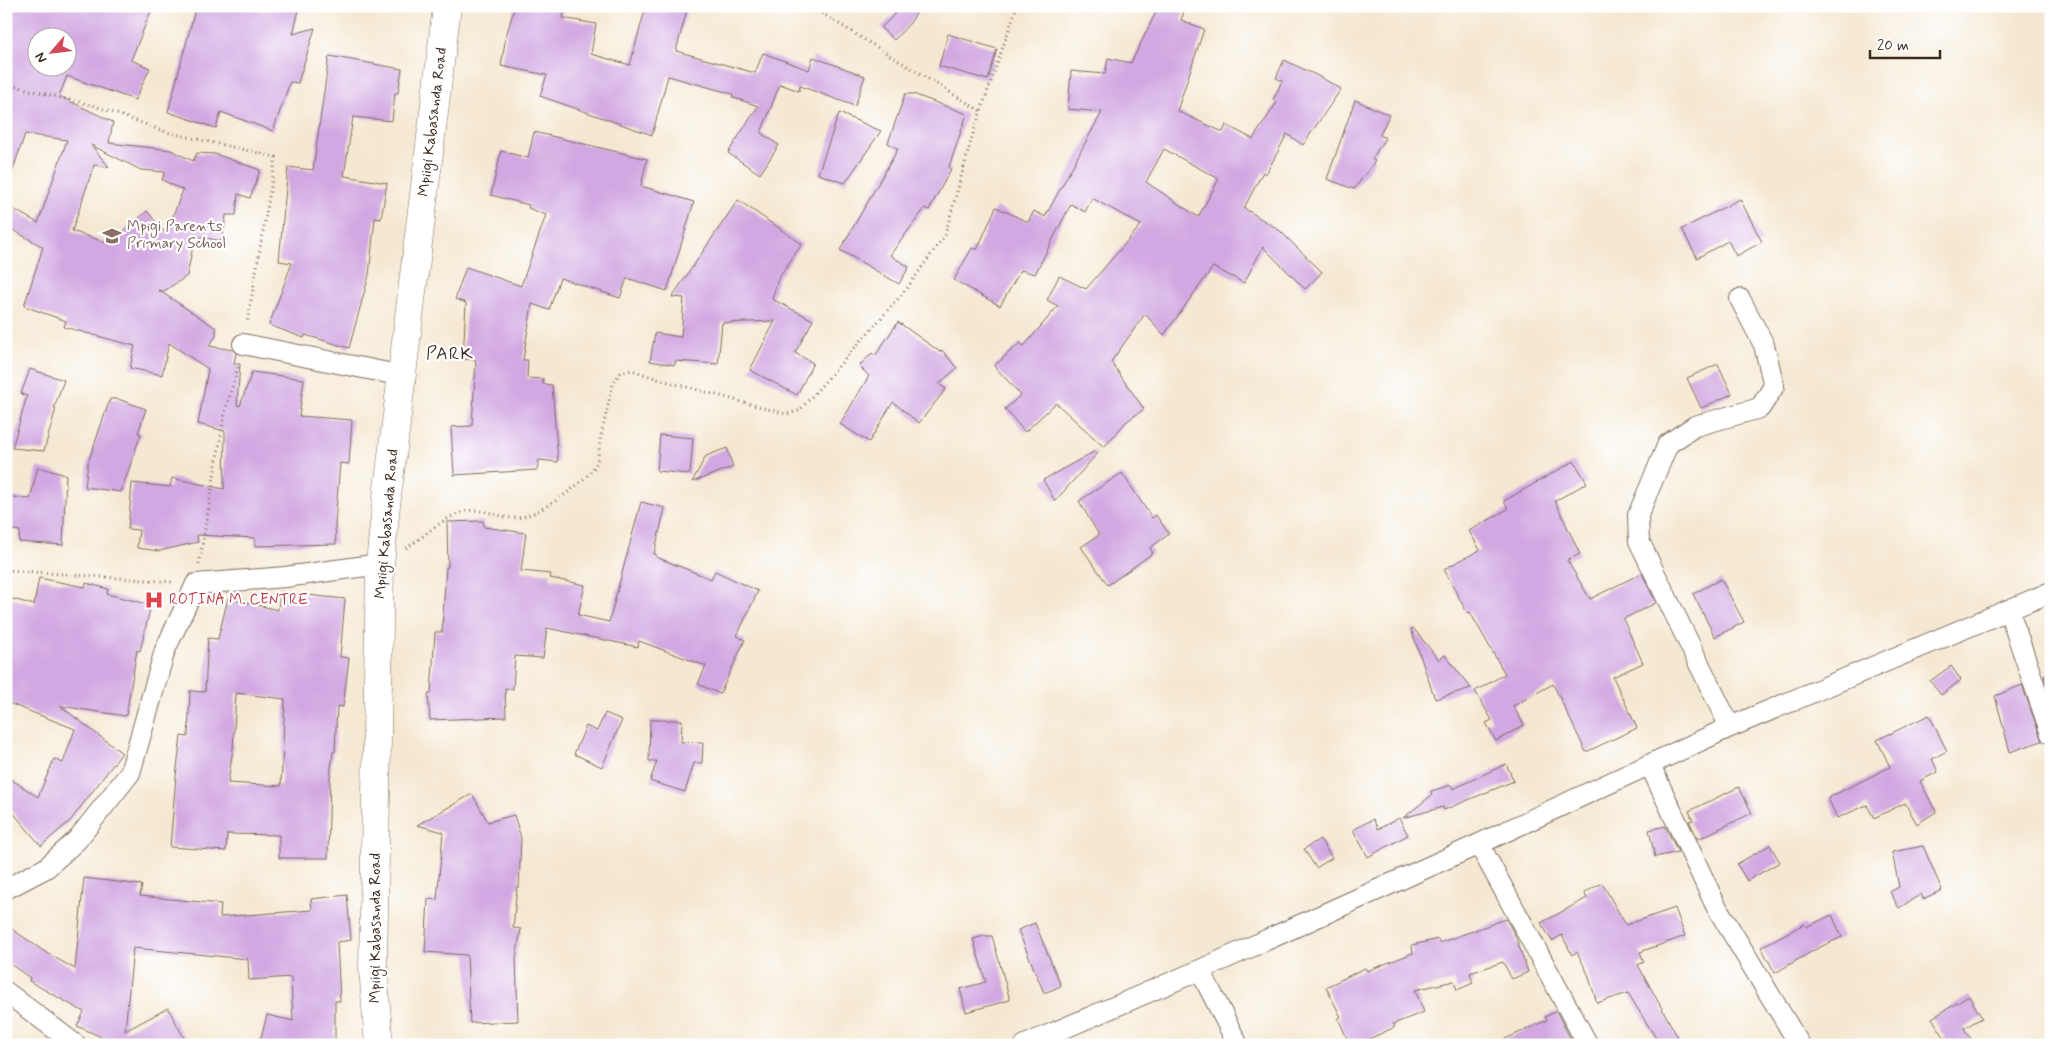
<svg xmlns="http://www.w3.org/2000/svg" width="2057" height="1051" viewBox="0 0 2057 1051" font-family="Mynerve,sans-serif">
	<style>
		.building { fill: #d2a8e2; fill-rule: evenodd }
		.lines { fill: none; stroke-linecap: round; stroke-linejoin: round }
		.minor-casing { stroke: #7c6c5d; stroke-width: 22 }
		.secondary-casing { stroke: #7c6c5d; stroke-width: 29 }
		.path { stroke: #7c6c5d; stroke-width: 3; stroke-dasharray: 1 4; stroke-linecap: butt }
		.minor { stroke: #fff; stroke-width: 20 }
		.secondary { stroke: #fff; stroke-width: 28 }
		.labels { text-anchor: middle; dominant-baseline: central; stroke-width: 4.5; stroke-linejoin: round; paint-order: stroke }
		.street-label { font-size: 15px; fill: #3b2a1e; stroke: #fff }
		.education-label { font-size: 15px; fill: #785e54; stroke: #fff; text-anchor: start }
		.health-label { font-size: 15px; fill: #be3a42; stroke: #fff; text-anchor: start }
		.quarter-label { font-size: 18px; letter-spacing: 1px; fill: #3b2a1e; stroke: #fff }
	</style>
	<rect width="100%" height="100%" fill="#fff"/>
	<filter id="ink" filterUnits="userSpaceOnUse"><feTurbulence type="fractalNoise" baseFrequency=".02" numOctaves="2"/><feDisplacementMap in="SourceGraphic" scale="10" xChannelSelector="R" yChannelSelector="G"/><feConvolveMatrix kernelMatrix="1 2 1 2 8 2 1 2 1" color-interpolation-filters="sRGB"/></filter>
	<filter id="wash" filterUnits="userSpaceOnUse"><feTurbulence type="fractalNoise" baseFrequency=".0096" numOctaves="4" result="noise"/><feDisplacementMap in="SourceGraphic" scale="20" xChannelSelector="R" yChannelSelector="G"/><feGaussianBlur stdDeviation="1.12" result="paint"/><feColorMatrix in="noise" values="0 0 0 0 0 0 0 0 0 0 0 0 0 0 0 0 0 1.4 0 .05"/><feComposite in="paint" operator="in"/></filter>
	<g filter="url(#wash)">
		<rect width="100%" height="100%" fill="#f5e8d2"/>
		<g id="blocks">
			<path class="building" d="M6,6h147l-22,54 19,8 -15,32 -68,-24 -8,20 54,26 -4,21 62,7 22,11 4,-8 18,1 45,16 -10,28 -12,-4 -2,21h-10l-4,26 -27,-5 -8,40 -23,15 -6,-1 58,38v8l-7,10 24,4 3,3 -2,11h6l-3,41 3,1 12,-34 52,7 -5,37 53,4 -3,44 -9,-1 -5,61 1,20 -81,2v-8l-58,-3 1,7 -39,9 -22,-3 2,-18 -11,-1 4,-46 38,4 2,-9 52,11 1,-58 -27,-7 10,-55 -39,-26 -7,32 -32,-7 5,-22 -71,-19 2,-6 -42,-15 19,-59 -37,-21v-21l32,18 29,-83 -42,-6 -16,47 -3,-1zM38,38h30v30h-30zM91,145l50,25 24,2 -3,8 21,10 -17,44 -19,-23 -37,33 -38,-13 22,-66 15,2z
				M196,6h104l-7,28 22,-6 -17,55 -8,-1 -17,49 -52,-19 -5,16 -48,-16z
				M515,6h50l-2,12 33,6 -5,30 39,11 16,-59h42l-12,45 79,22 8,-20 46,17 4,-13 52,19 -10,30 -55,-20 -1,5 -19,-7 -19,49 18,12 -19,29 -32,-21 30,-47 -26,-9 1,-3 -65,-18 -16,59 -112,-39 7,-21 -46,-9 5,-30z
				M902,6h19l-11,17 -16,17 -13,-12z
				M1159,6h27l-5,14 23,9 -27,82 46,21 3,-7 27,14 24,-37 -4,-2 9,-19 -6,-3 8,-18 38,18 19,11 -38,56 -16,-11 -21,40 -3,-2 -19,36 35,22 43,42 -17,17 -42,-42 -19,36 -31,-16 -49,68 -19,-21 -34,48 33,47 -18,13 -22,25 -48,-44 -31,29 -20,-23 16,-14 -27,-29 26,-23 4,3 34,-40 -11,-6 12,-24 27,13 55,-64 -49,-27 -7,14 -14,-8 -36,70 -14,-4 -21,36 -46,-26 18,-32 5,2 19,-43 32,15 6,-11 11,6 57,-105 -34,-3 3,-38 34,3 3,-16 23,5zM1164,149l55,30 -21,38 -52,-35z
				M948,34l49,15 -9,31 -49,-14z
				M329,56l73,13 -4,24h-3l-3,28 -39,-4 -9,59 43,7 -6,36 -6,-1 -6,57 -20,73 -44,-13 -1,3 -35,-13 23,-62 -13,-2 9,-94 25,3z
				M905,94h8l54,20 -18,53 2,2 -22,41 -4,-2 -35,47 19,12 -10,17 -59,-34 58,-101 -10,-6z
				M1355,100l34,15 -9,20 5,3 -13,21 3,2 -21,28 -27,-10z
				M839,113l42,18 -36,52 -27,-9z
				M534,132l113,27 -6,27 53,16 -27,89 -40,-13 -7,20 -60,-20 -11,32 -17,-6 -9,56h5l-1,18 16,1v5l9,1 6,77 -19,-2 -2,10 -83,5 -3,-48 21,-1 4,-66 -13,-1 3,-56 -11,-4 11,-32 55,19 25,-71 -18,-7 1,-3 -38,-10 10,-44 27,7z
				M1740,199l22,43 -26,14 -8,-15 -31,17 -15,-29z
				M738,200l64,44 -24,35 -6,20 41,21 -18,33 18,10 -16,32 -47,-25 25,-49 -53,2 -4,41 -43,-3v4l-25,-4 5,-28 26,4 3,-39 -12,-1z
				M898,322l42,30 2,-2 15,18 -18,16 7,5 -27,34 -26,-21 -24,40 -29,-18 29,-48 -10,-10 13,-13 3,3z
				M1718,364l14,30 -31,14 -14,-30z
				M30,369l34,11 -10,28h2l-12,43 -32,-3 15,-52 -6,-2z
				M110,399h8l28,10 -8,24 3,1 -20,58 -36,-5 3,-24z
				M660,435l33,3 -3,36 -33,-3z
				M727,448l6,19 -41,15 14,-26z
				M1095,451l2,3 -42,47 -12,-21z
				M1574,461l13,22 -32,18 25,53 -13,6 23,39 52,-26 14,30 -33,16 20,44 -30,14 24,51 -51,24 -33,-68 -40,22 11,19 -28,16 -10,-18 6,-3 -17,-29 30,-17 -35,-62 -3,1 -23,-44 36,-19 -11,-19 39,-22 -4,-8z
				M38,467l28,8 -3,70 -44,-3 1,-11 -14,-2v-33l24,3z
				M1122,473l30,45 4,-3 13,19 -19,14 3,5 -45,32 -27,-38 18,-12 -20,-34z
				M641,502l24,6 -11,46h2v3l55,22 4,-8 43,20 -21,45 8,4 -25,54 -22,-10 8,-18 -67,-25 -1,6 -91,-19 -4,30 -28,-2 -2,33 -8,-1 1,29 -76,3 -2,-26h3l4,-62h7l4,-65h2l-1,-45 36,-1 1,6 42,6 -5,38 30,3 -1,4 35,7 -7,30 31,7z
				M39,578l46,9 1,-4 22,6 -1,5 44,11 -11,46 -3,-1 -11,66 -66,-10 62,47 -52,68 -29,25 -35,-42v-28l32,21 16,-38 9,4 12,-34 -69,-27v-105l28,8z
				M1721,579l23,43 -29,15 -22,-43z
				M280,592l65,7 -5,58 9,1 -6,49 -6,-1 -2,46h-2l-3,25 -2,81h-49v-23l-52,-1 -1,17 -56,-4 6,-71 5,-40 7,1 2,-46 15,1 3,-54 10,1 10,-41 50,12zM236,693l49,6 -4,87 -53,-3 5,-34z
				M1413,628l26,32 6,-5 26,33 -36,11 -24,-70z
				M1951,666l10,14 -20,15 -11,-14z
				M2051,673v24l-7,-21z
				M2022,685l20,56 -32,11 -15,-56z
				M605,713l17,7 -20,47 -28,-13 12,-28 11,5z
				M1929,715l18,36 -15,8 6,13 -18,9 16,31 -19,12 -12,-21 -31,15 -7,-13 -30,13 -9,-20 62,-31 -13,-27z
				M650,720h32l-1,22 22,1 -1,20h-8l-9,29 -35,-11 7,-20h-8z
				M1506,764l8,17 -70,29 -1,-3 -40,11 29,-23 -1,-4 20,-6 2,4z
				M1739,787l13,26 -54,26 -9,-18 4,-1 -4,-9z
				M472,794l16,28 26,-7 7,23 -2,49 -2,-1 -4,42 8,1 -5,29 2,63 -48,2 -3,-68 -42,-3 3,-53 9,1 6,-68 -26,-7z
				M1399,818l9,17 -40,22 -15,-27 20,-11 5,10z
				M1665,826l13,26 -23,5 -6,-27z
				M1320,839l12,19 -16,10 -12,-19z
				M1770,845l10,17 -33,19 -10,-17z
				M1923,846l19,44 -19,9 -2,-5 -22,14 -9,-16 9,-5 -7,-35z
				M84,878l58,7 -2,11 81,8 -1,13 92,-7 -1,-11 36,-4 4,45 -14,2 3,59h-5v44h-76l8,-30 26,6 -2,-44 -42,3 -1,-21 -115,-11 -8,83 43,-23 20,37h-88l8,-5 -31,-14 7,-14 -55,-31 1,-3 -24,-17v-36l39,27 30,17z
				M1602,883l24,42 49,-17 10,28 -45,16 4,10 -6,3 44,80h-22l-32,-52 -31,10 -9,-29 -11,-22 -5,3 -10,-20 -10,6 -11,-18 46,-25 -3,-5z
				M1832,915l10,22 -24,11 -43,25 -14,-26 43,-23 2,3z
				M1506,919l9,16 13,37 -16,7 -9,-17 -33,11 3,10 -16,7 -3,-9 -39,9 9,22 -31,12 2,3 -39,18h-6l-12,-27 3,-1 -15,-30 39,-19 2,3 46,-18 -1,-8 26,-6 1,4z
				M1035,923l26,63 -17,7 -26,-63z
				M984,936h8l18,64 -44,12 -6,-23 26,-7 -13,-43z
				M1969,996l13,22 -18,10 11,17h-26l-17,-27z
				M1556,1011l18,34h-82l55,-25 -2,-3z"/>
		</g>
	</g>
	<g filter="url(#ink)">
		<use href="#blocks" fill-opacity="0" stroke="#7c6c5d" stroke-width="1"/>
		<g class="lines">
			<g class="minor-casing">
				<path id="minor" d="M243,344l160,32
					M2009,611l42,123
					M1730,727l-91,-186 -1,-26 30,-71 27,-18 65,-18 14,-22 -10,-41 -24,-46
					M1650,765l66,141 84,139
					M1479,844l109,201
					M6,889l40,-21 31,-28 53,-67 35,-123 31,-66 89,-7 95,-13
					M1200,970l38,75
					M6,992l70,53
					M1025,1045l175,-75 279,-126 251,-117 321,-135"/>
			</g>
			<g class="secondary-casing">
				<path id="secondary" d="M379,1045l-6,-78 7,-403 6,-59 61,-499"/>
			</g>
			<path class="path" d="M803,6l20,8 159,98
				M6,84l89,22 71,26 110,25 -29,167
				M406,548c21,-13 37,-32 62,-37 16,-4 31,8 48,7 21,-1 68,-34 79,-52 4,-8 4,-21 6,-30 4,-18 8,-35 12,-52l8,-12 11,-2 26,9 128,35 13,-3 106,-120 40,-56 28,-101 44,-128
				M199,564l26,-152 14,-48
				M6,570l167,12"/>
			<use href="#minor" class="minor"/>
			<use href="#secondary" class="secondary"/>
		</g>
	</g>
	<defs>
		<g id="school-bare" transform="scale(1.5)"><path d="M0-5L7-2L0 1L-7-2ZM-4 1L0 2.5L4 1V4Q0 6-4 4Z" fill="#8d6e63" stroke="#fff" stroke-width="2.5" paint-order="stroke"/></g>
		<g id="hospital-bare" transform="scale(1.5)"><path d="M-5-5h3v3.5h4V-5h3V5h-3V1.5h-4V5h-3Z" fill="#e0444e" stroke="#fff" stroke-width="2.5" paint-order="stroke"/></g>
	</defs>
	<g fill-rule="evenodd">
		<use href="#school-bare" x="112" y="236"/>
		<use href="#hospital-bare" x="154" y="600"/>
	</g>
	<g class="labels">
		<g class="street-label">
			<text transform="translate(433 122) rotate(-83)">Mpiigi Kabasanda Road</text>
			<text transform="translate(387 524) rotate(-85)">Mpiigi Kabasanda Road</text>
			<text transform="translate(376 928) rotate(-90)">Mpiigi Kabasanda Road</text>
		</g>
		<g class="education-label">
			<text x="127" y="227">Mpigi Parents<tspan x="127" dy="17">Primary School</tspan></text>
		</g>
		<g class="health-label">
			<text x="169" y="600">ROTINA M. CENTRE</text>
		</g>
		<g class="quarter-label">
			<text x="450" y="354">PARK</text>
		</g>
	</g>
	<rect width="2057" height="1051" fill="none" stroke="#fff" stroke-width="25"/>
	<g transform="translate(52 52) rotate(242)"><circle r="24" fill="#ffffff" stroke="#b1aaa5"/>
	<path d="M0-4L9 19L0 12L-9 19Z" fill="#d1495b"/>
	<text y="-8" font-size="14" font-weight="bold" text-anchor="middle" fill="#3b2a1e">N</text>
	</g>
	<path d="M1870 50v8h70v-8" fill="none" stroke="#3b2a1e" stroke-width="2.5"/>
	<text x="1877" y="50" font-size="15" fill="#3b2a1e" stroke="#ffffff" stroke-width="4" paint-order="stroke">20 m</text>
</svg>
